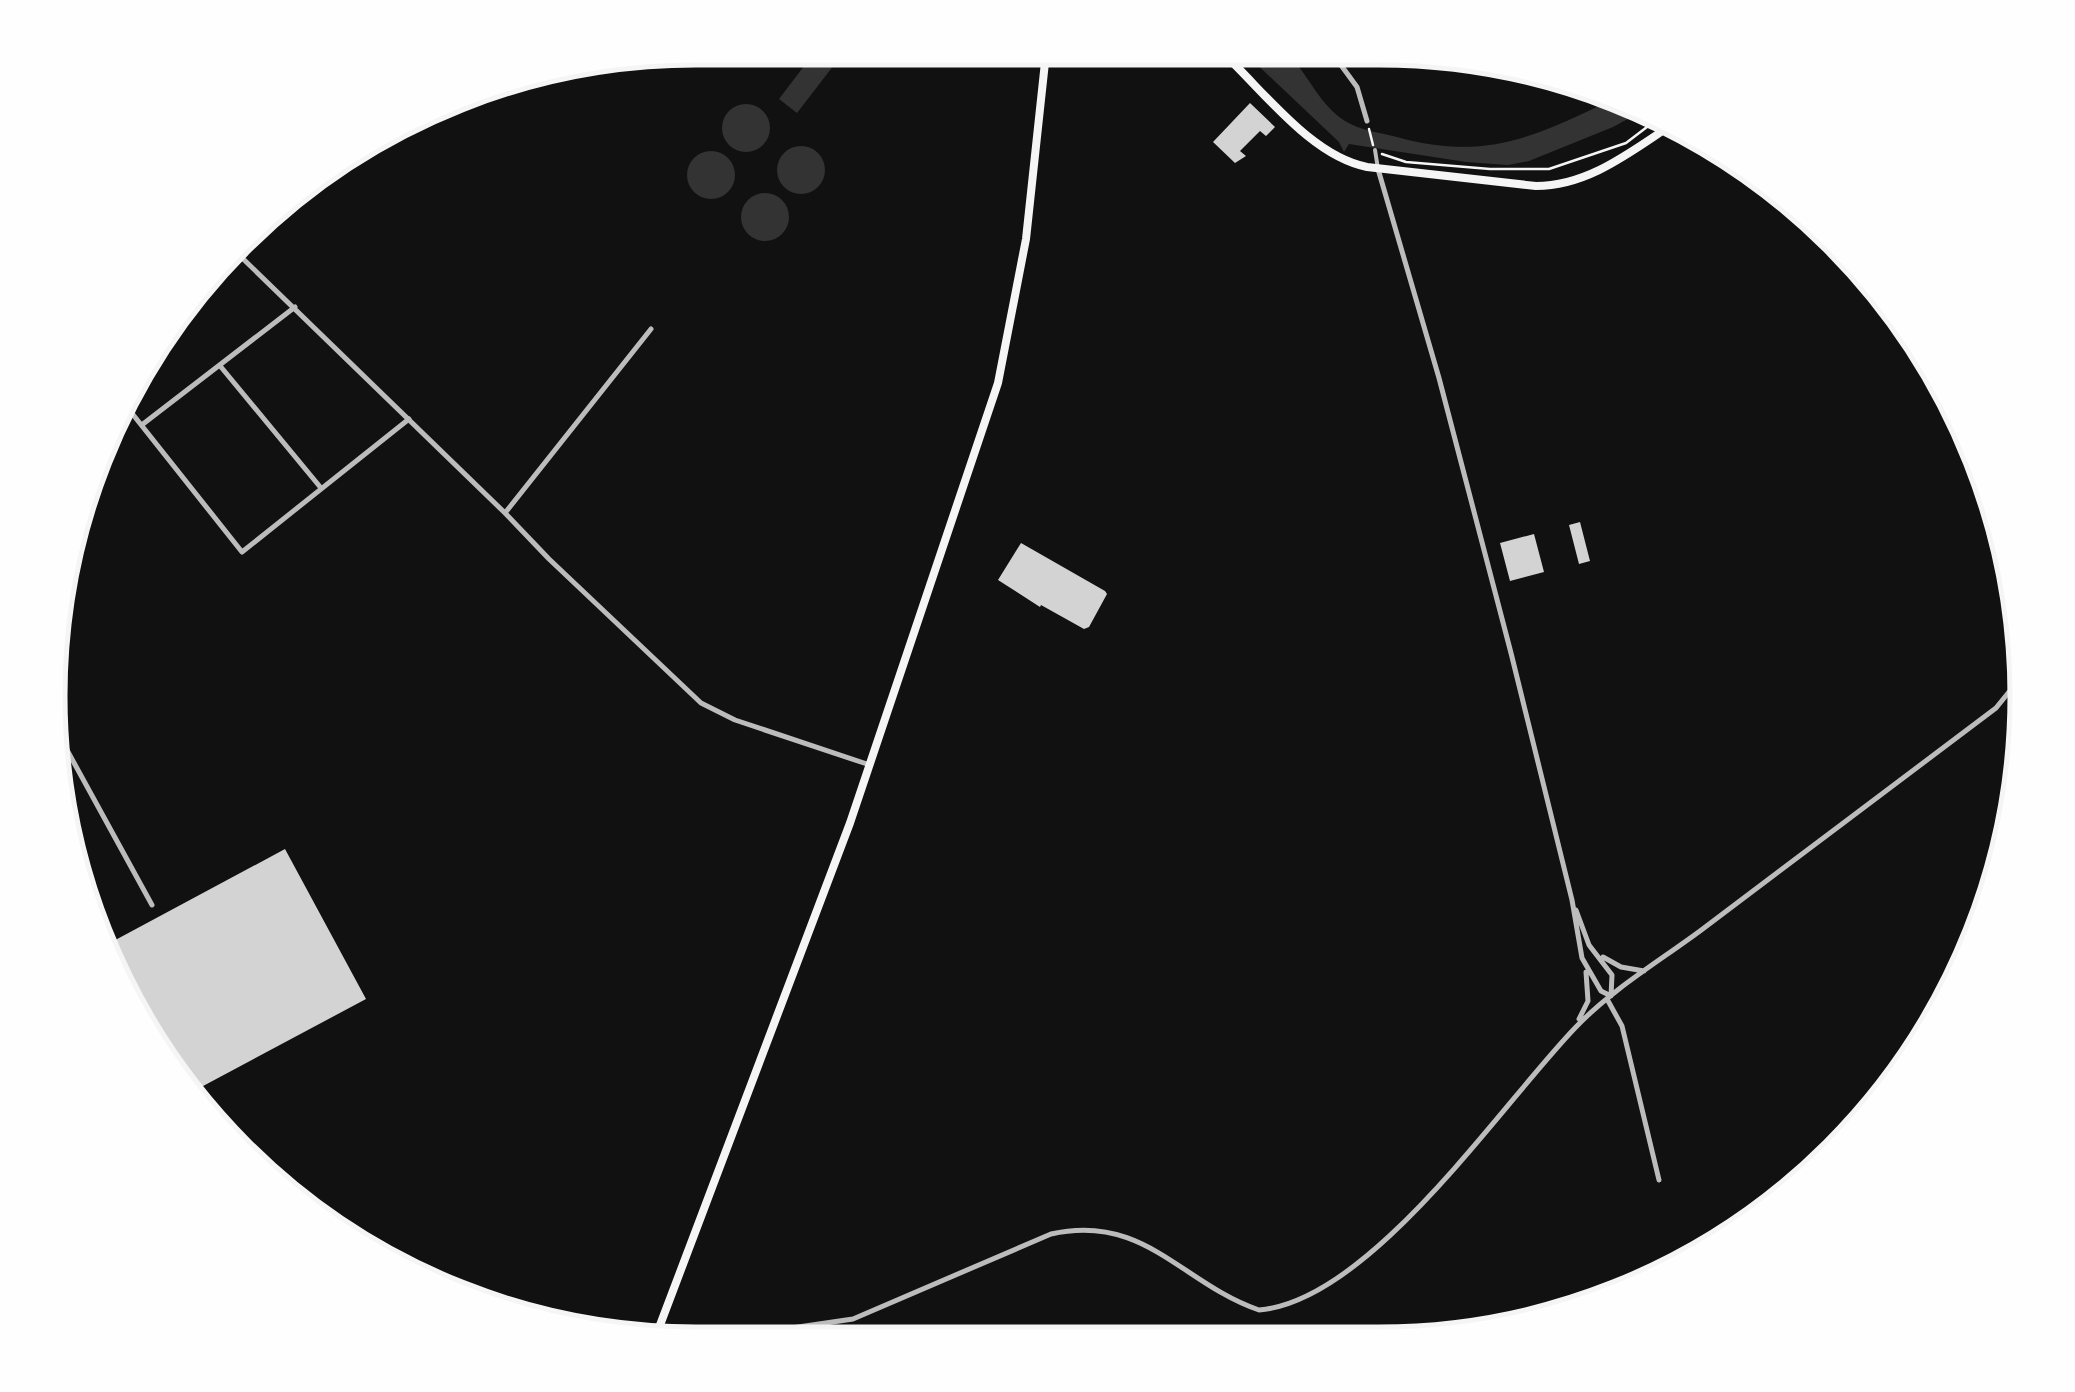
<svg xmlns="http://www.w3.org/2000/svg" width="2075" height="1392" viewBox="0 0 2075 1392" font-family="'Noto Sans',sans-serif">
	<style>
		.water { fill: #333 }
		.building { fill: #d3d3d3 }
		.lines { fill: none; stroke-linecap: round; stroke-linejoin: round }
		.path { stroke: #f5f5f5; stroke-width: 2.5 }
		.pedestrian { stroke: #bcbcbc; stroke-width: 4 }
		.minor { stroke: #bcbcbc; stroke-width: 5 }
		.secondary { stroke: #f5f5f5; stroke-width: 8 }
		.rim { fill: none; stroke: #f5f5f5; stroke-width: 5 }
	</style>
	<rect width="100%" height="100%" fill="#111"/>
	<path class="water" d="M817,49l20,12 -40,52 -18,-14z
		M1248,56l43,1c18,20 30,49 54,64 14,9 36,12 52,16 90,25 139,-1 219,-39l32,10 -35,19 -84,34 -21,4 -42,-3 -117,-18 -5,8 -5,-10z
		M722 128a24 24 0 1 1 48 0a24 24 0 1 1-48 0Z
		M777 170a24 24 0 1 1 48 0a24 24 0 1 1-48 0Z
		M687 175a24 24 0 1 1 48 0a24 24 0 1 1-48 0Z
		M741 217a24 24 0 1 1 48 0a24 24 0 1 1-48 0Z"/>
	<path class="building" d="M1250,103l25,24 -9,9 -6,-5 -20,20 6,5 -11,7 -22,-21z
		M1580,522l10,39 -11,3 -10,-39z
		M1534,534l10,38 -34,9 -10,-38z
		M1021,543l84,48 2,3 -18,33 -5,2 -43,-24 -1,2 -42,-27z
		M285,849l81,150 -176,94 -56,-73 -28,-75z"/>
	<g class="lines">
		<path class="path" d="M1369,129l4,16
			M1382,154l24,8 84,7h59l77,-26 38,-29"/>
		<path class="pedestrian" d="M1375,150l3,19"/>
		<path class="minor" d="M1335,57l22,30 10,34
			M1378,169l61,209 72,275 61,247 10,58 19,33 10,5
			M235,251l270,262 44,46 152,144 34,17 135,45
			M221,367l100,121
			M123,402l119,150 167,-133
			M143,424l152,-117
			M505,513l146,-184
			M54,735l13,15 85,155
			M1576,910l13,35 23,30 -1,21
			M1603,957l18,10 23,4
			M1607,999l15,27 37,154
			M1579,1019l9,-18 -2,-29
			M744,1335l109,-16 198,-85c93,-21 130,49 208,76 111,-9 241,-204 316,-282 36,-38 83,-66 125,-97 98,-75 198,-148 296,-223l17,-21 7,-30"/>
		<path class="secondary" d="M1226,56c40,38 86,100 141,111l169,19c54,0 98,-37 140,-64
			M657,1333l193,-510 148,-440 28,-144 20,-186"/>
	</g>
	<path d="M0 0H2075V1392H0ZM696 65H1379A631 631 0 0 1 2010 696V696A631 631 0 0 1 1379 1327H696A631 631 0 0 1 65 696V696A631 631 0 0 1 696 65Z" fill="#fefefe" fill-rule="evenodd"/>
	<path class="rim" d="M696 65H1379A631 631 0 0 1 2010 696V696A631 631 0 0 1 1379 1327H696A631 631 0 0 1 65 696V696A631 631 0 0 1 696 65Z"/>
</svg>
